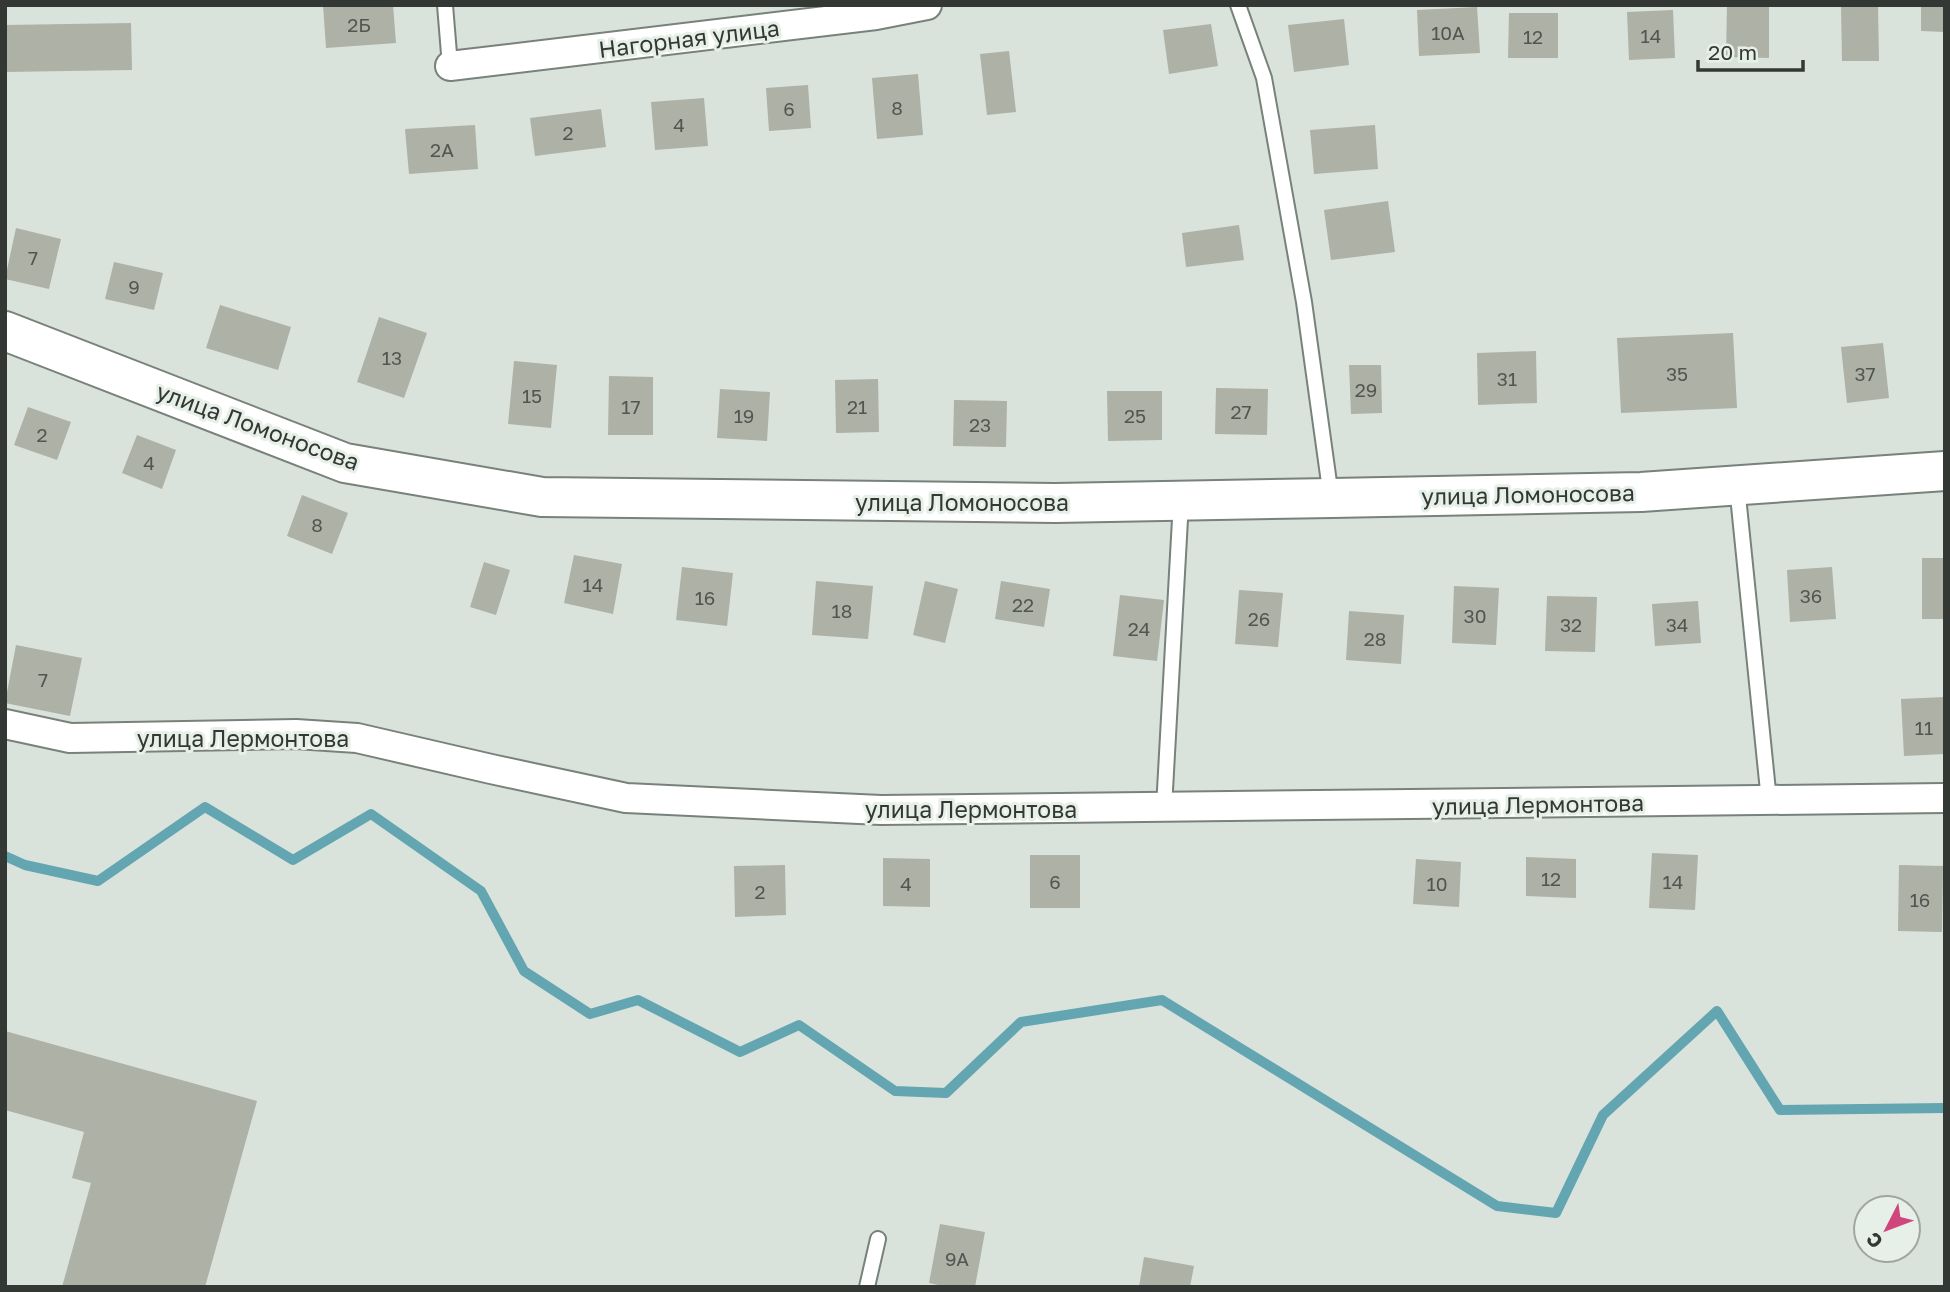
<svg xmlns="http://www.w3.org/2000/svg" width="1950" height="1292" viewBox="0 0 1950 1292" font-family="'Golos Text',sans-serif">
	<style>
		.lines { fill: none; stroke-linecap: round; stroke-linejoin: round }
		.stream { stroke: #63a6b2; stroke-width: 10 }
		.building { fill: #adb1a6 }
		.service-casing { stroke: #78817a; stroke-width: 18 }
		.minor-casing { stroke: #78817a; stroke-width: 32 }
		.secondary-casing { stroke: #78817a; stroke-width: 42 }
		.service { stroke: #fff; stroke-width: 14 }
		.minor { stroke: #fff; stroke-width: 28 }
		.secondary { stroke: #fff; stroke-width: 38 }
		.labels { text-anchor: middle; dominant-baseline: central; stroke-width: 6; stroke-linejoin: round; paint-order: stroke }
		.number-label { font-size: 19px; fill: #525650 }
		.street-label { font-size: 23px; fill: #343834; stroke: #e7f0e8 }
	</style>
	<rect width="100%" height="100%" fill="#d9e3db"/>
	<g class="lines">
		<path class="stream" d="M5,856l20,9 73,16 107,-74 88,53 78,-46 110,77 43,80 66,43 48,-14 102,52 59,-27 96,66 51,2 75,-71 141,-22 335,206 59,7 47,-98 114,-104 63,99 165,-2"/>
	</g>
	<path class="building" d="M323,5h70l3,38 -70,5z
		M1727,5h42v53l-43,-1z
		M1841,5h37l1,56h-37z
		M1477,7l3,46 -61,3 -2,-46z
		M1921,7h24v25l-24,-1z
		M1673,10l2,48 -46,2 -2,-48z
		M1509,13h49v45h-50z
		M1344,19l5,46 -55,7 -6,-47z
		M131,23l1,47 -127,2v-47z
		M1211,24l7,42 -49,8 -6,-44z
		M1009,51l7,61 -29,3 -7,-61z
		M918,74l5,61 -46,4 -5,-61z
		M808,85l3,43 -42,3 -3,-43z
		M704,98l4,48 -53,4 -4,-48z
		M601,109l5,38 -71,9 -5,-38z
		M475,125l3,44 -69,5 -4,-45z
		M1375,125l3,44 -64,5 -4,-44z
		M1388,201l7,51 -64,8 -7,-50z
		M1239,225l5,35 -58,7 -4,-34z
		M16,228l45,11 -12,50 -44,-10z
		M114,262l49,11 -9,37 -49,-11z
		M220,305l71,22 -13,43 -72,-22z
		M379,317l48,16 -23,65 -47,-16z
		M1733,333l4,75 -116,5 -4,-75z
		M1883,343l6,55 -42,5 -6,-56z
		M1536,351l1,52 -59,2 -1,-52z
		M514,361l43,4 -6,63 -43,-4z
		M1349,365h32l1,48 -31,1z
		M609,376l44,1v58h-45z
		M878,379l1,53 -43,1 -1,-53z
		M1216,388l52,1 -1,46 -52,-1z
		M720,389l50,3 -3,49 -50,-3z
		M1107,391h55v49l-54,1z
		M954,400l53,1 -1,46 -53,-1z
		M28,407l43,15 -14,38 -43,-15z
		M137,435l39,15 -14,39 -40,-16z
		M302,495l46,18 -16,41 -45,-18z
		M574,555l48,9 -9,50 -49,-11z
		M1922,558h23v61h-23z
		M484,562l26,8 -14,45 -26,-8z
		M682,567l51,6 -6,53 -51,-6z
		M1832,567l4,52 -46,3 -3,-52z
		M816,581l57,5 -5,53 -56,-4z
		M925,581l33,8 -13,54 -32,-8z
		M1001,581l49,8 -6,38 -49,-8z
		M1454,586l45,2 -3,57 -44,-2z
		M1239,590l44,3 -5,54 -43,-3z
		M1120,595l44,5 -7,61 -44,-5z
		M1547,596l50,1 -2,55 -50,-1z
		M1698,601l3,42 -46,3 -3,-42z
		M1349,611l55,4 -3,49 -55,-4z
		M16,645l66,13 -12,58 -65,-13z
		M1945,697v57l-41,2 -3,-57z
		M1652,853l46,2 -3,55 -46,-2z
		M1030,855h50v53h-50z
		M1526,857l50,2v39l-50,-2z
		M883,858l47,1v48l-47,-1z
		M1416,859l45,3 -2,45 -46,-3z
		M785,865l1,50 -51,2 -1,-51z
		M1899,865l44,1 -1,66 -44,-1z
		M5,1031l252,70 -52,186h-143l29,-104 -19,-5 12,-46 -79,-22z
		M940,1224l45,8 -10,55h-28l-18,-4z
		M1144,1257l50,9 -4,21h-51z"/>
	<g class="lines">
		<g class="service-casing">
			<path id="service" d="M445,5l5,61
				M1238,5l26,73 40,224 27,195
				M1737,486l32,315
				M1164,808l17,-307
				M867,1287l11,-48"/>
		</g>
		<g class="minor-casing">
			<path id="minor" d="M450,66l426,-51 51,-10
				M5,724l65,14 226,-4 61,4 134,31 135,29 255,12 1064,-12"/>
		</g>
		<g class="secondary-casing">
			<path id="secondary" d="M5,331l340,132 197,34 513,6 277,-5 309,-6 304,-21"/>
		</g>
		<use href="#service" class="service"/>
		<use href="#minor" class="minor"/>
		<use href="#secondary" class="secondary"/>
	</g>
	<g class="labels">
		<g class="number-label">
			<text x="359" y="24">2Б</text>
			<text x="1448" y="32">10А</text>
			<text x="1651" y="35">14</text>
			<text x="1533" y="36">12</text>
			<text x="897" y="107">8</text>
			<text x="789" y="108">6</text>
			<text x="679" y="124">4</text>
			<text x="568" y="132">2</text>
			<text x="442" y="149">2А</text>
			<text x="33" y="257">7</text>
			<text x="134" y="286">9</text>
			<text x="392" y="357">13</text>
			<text x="1677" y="373">35</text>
			<text x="1865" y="373">37</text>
			<text x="1507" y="378">31</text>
			<text x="1366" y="389">29</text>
			<text x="532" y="395">15</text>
			<text x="631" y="406">17</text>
			<text x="857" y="406">21</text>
			<text x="1241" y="411">27</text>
			<text x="744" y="415">19</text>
			<text x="1135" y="415">25</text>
			<text x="980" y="424">23</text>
			<text x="42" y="434">2</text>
			<text x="149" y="462">4</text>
			<text x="317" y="524">8</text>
			<text x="593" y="584">14</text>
			<text x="1811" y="595">36</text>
			<text x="705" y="597">16</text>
			<text x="1023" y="604">22</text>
			<text x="842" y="610">18</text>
			<text x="1475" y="615">30</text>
			<text x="1259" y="618">26</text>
			<text x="1571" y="624">32</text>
			<text x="1677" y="624">34</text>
			<text x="1139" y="628">24</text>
			<text x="1375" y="638">28</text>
			<text x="43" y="679">7</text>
			<text x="1924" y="727">11</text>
			<text x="1551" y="878">12</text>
			<text x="1055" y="881">6</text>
			<text x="1673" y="881">14</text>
			<text x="906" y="883">4</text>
			<text x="1437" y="883">10</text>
			<text x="760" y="891">2</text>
			<text x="1920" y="899">16</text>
			<text x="957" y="1258">9А</text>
		</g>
		<g class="street-label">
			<text transform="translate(689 38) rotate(-7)">Нагорная улица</text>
			<text transform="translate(258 426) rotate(20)">улица Ломоносова</text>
			<text transform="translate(1528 494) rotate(-1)">улица Ломоносова</text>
			<text x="962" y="502">улица Ломоносова</text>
			<text x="243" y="738">улица Лермонтова</text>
			<text transform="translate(1538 804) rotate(-1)">улица Лермонтова</text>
			<text x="971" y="809">улица Лермонтова</text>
		</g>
	</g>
	<rect width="1950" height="1292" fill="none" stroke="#343834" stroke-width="14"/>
	<g transform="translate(1887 1229) rotate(228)"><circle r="33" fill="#e7f0e8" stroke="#9fa6a0" stroke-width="2"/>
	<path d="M0-5L12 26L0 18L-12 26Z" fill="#cf457c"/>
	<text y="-10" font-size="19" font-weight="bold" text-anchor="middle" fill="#343834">С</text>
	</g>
	<path d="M1698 60v10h105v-10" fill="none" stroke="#343834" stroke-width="3.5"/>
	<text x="1708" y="60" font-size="21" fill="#343834" stroke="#e7f0e8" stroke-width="5" paint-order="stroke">20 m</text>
</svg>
